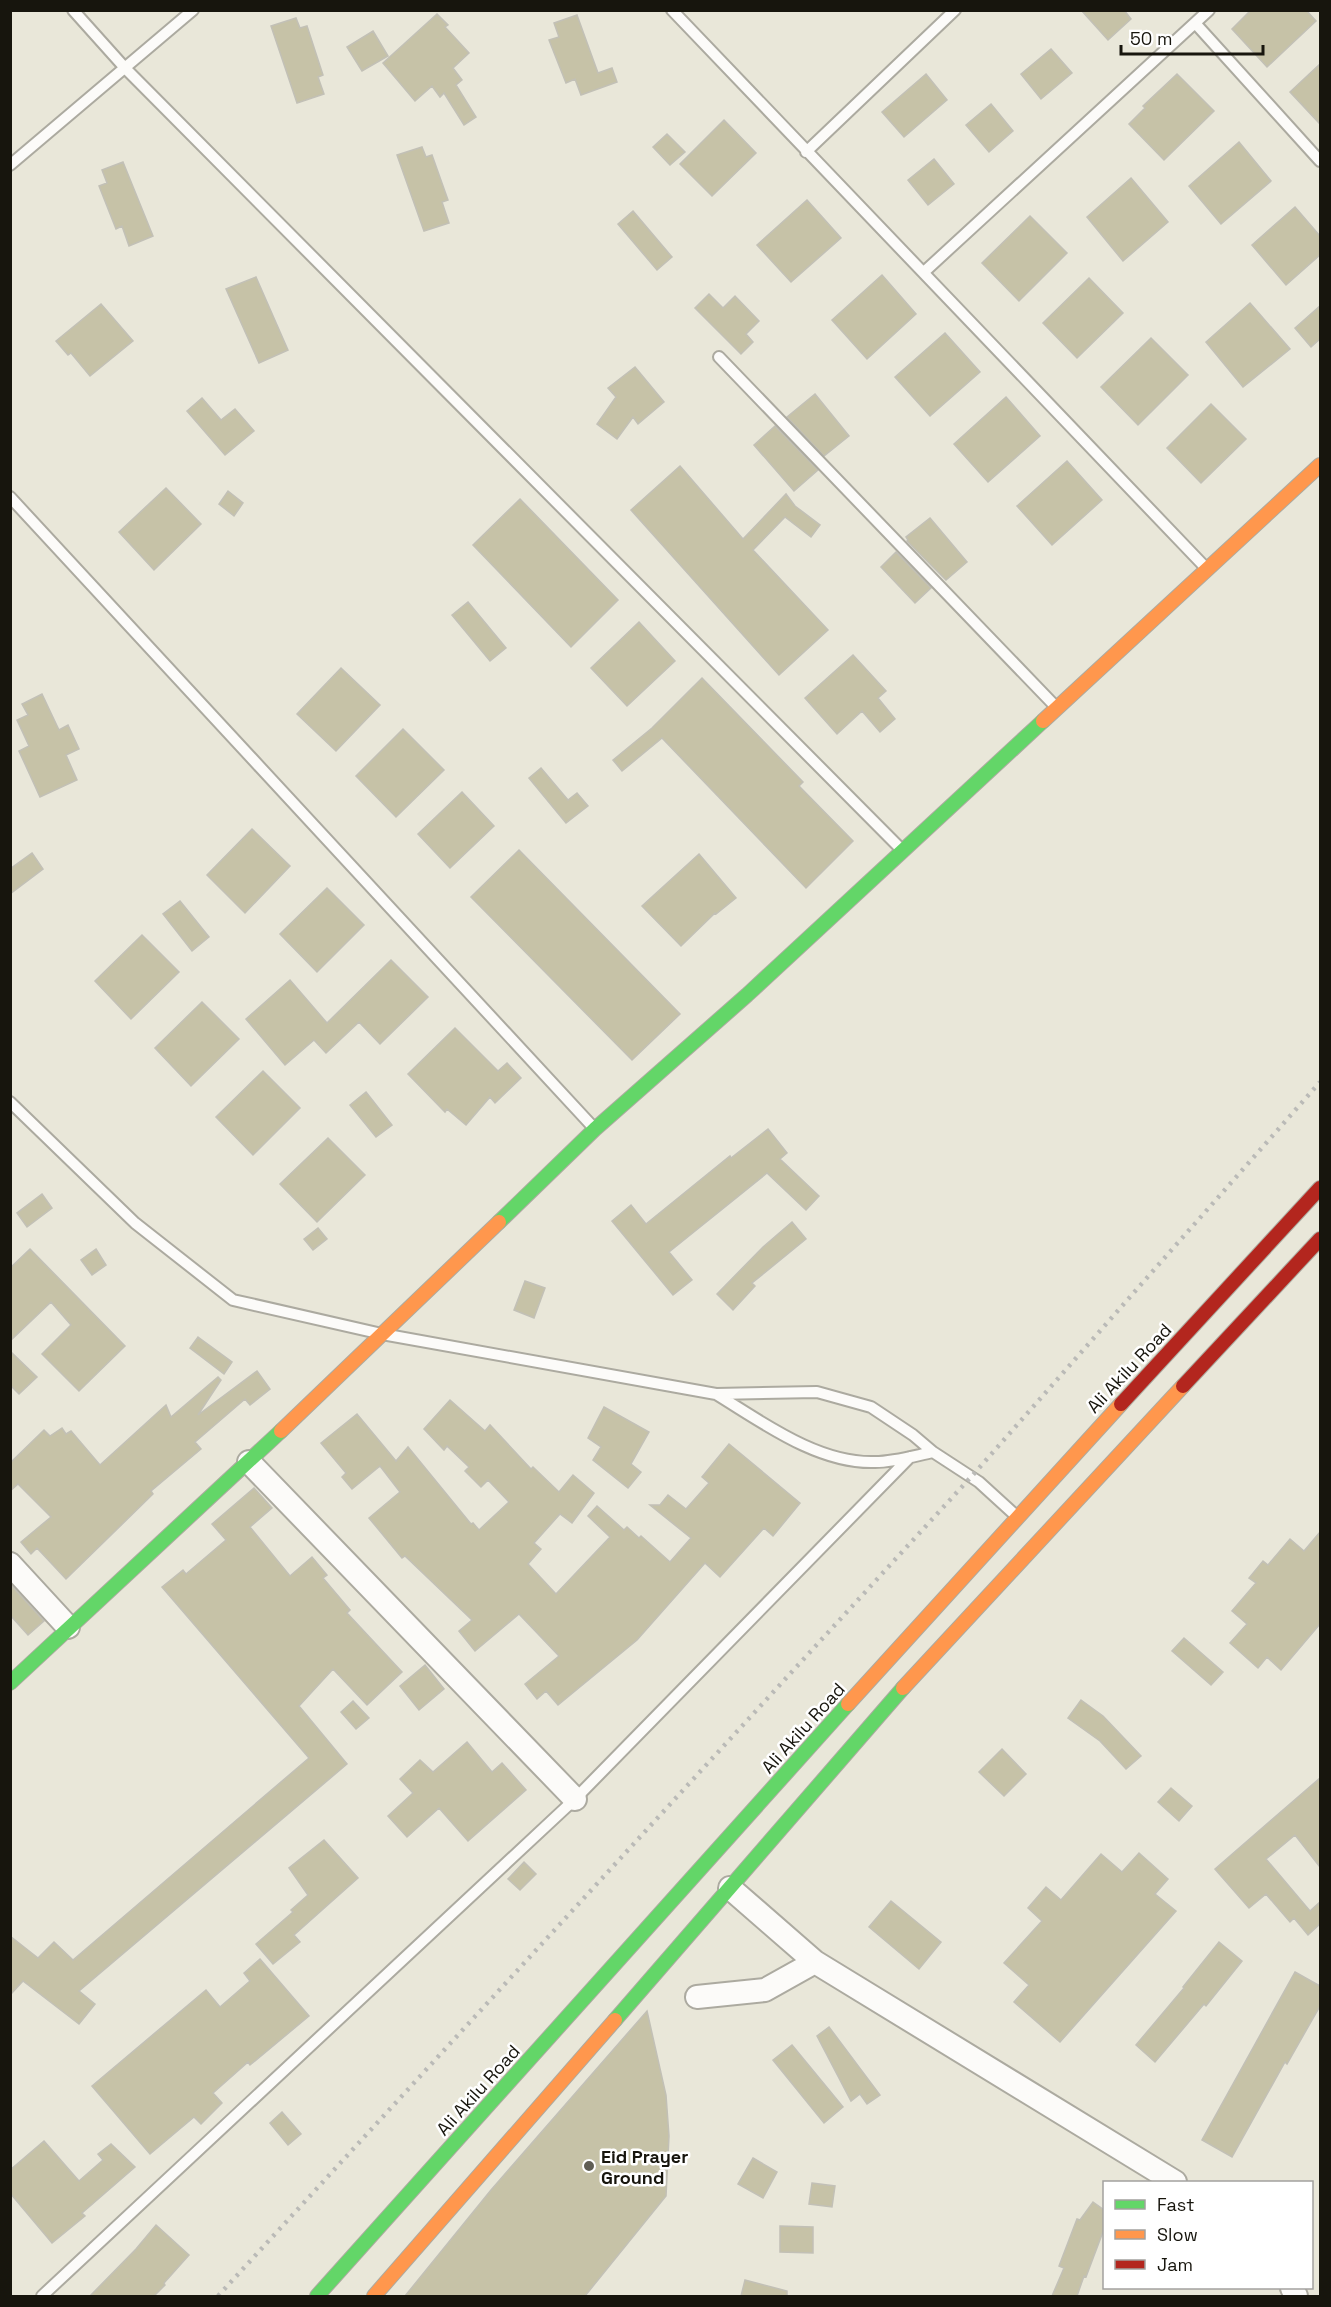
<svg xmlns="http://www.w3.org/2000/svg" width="1331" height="2307" viewBox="0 0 1331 2307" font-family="'Space Grotesk',sans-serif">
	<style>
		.building { fill: #c6c2a7; stroke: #c2c0b6; stroke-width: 1.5 }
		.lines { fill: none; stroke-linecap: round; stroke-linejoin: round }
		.lane-casing { stroke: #acaaa0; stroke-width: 14 }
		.street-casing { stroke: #acaaa0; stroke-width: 26 }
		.fast-casing { stroke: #acaaa0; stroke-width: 16 }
		.slow-casing { stroke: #acaaa0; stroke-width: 16 }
		.jam-casing { stroke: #acaaa0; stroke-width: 16 }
		.lane { stroke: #fcfbf9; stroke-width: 10 }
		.street { stroke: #fcfbf9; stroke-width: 22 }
		.fast { stroke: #63d668; stroke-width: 14 }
		.slow { stroke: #ff974d; stroke-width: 14 }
		.jam { stroke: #b3261e; stroke-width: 14 }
		.rail { stroke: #babab7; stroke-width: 4.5; stroke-dasharray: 3 6; stroke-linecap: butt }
		.poi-dot { fill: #605e54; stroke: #fff; stroke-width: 2 }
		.labels { text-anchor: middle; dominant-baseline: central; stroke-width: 5; stroke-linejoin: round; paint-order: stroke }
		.street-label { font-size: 18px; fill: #17150d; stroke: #fff }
		.poi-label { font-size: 18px; font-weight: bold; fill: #17150d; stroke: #fff; text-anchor: start }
	</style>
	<rect width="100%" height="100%" fill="#e9e7d9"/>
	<path class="building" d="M1081,10h43l7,9 -23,21z
		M1251,10h55l10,11 -49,46 -35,-38z
		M437,14l11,11 -3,2 24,26 -16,15 9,12 -6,5 20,32 -12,8 -20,-32 -4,4 -8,-11 -17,15 -32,-38z
		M577,15l21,58 14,-5 5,14 -36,13 -6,-16 -9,4 -17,-43 10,-3 -5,-14z
		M296,18l4,10 7,-2 16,49 -5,2 6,17 -27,9 -26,-77z
		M373,31l15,25 -26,15 -15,-24z
		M1051,49l21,24 -31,26 -20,-25z
		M1320,64v60l-30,-32z
		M926,74l21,26 -43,37 -22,-25z
		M1177,74l37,37 -50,49 -35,-36 16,-16 -2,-2z
		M991,104l22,27 -24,21 -23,-27z
		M724,120l32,33 -44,43 -32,-32z
		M667,134l18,18 -15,13 -17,-18z
		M1239,142l32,39 -50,43 -32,-38z
		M422,147l4,10 6,-2 16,45 -6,2 7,21 -25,8 -27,-76z
		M934,159l20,25 -26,21 -20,-25z
		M123,162l30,74 -24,10 -7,-20 -6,3 -17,-43 8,-3 -5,-13z
		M1131,178l37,44 -45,39 -36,-44z
		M807,200l34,38 -50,44 -34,-37z
		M1295,207l25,29v19l-34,30 -34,-40z
		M633,211l39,46 -15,13 -39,-46z
		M1030,216l37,37 -48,48 -37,-38z
		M882,275l34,39 -49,45 -35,-39z
		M256,277l32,73 -29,13 -33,-74z
		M1089,278l34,35 -46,45 -34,-35z
		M709,294l14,14 12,-12 24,25 -13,13 7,8 -12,12 -46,-46z
		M1250,303l40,46 -47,38 -37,-45z
		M101,304l32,37 -43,35 -19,-23 -3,2 -12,-14z
		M1320,306v33l-9,8 -16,-19z
		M945,333l35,39 -50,44 -35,-39z
		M1151,338l37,37 -50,50 -37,-38z
		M635,367l29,35 -26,22 -5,-7 -16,22 -20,-15 19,-27 -8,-9z
		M815,394l34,42 -25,20 -37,-39z
		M1006,397l34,39 -52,46 -34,-38z
		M202,398l19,22 14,-11 19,22 -29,24 -38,-44z
		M1211,404l35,35 -45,44 -34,-35z
		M775,426l43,44 -24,21 -40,-46z
		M1067,461l35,39 -50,45 -35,-39z
		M680,466l63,73 43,-45 9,12 25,19 -9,12 -26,-20 -32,33 75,80 -49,45 -148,-165z
		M166,488l35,36 -47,46 -35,-38z
		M228,491l15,12 -9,13 -15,-12z
		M520,499l98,101 -47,47 -98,-102z
		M930,518l37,44 -21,18 -39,-39 1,-1 -2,-3z
		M896,552l35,36 -16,15 -34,-36z
		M468,602l38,46 -16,13 -38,-46z
		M639,622l36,39 -48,45 -36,-38z
		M853,655l33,36 -8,7 17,21 -15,13 -18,-21 -25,23 -32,-36z
		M341,668l39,37 -44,46 -39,-37z
		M702,678l101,104 -4,4 54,55 -47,47 -144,-150 -40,33 -9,-11 39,-32z
		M42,694l17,36 9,-5 11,24 -13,6 11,25 -37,17 -21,-46 10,-5 -12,-26 11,-5 -6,-11z
		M403,729l41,41 -48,47 -40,-41z
		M541,768l27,32 9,-7 11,13 -22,17 -37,-45z
		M462,792l32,34 -44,42 -32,-34z
		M252,829l38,37 -45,47 -38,-38z
		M519,850l161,164 -48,46 -161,-163z
		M32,853l11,16 -33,25v-25z
		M699,854l37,44 -20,16 -1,-1 -34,33 -39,-40z
		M327,888l37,37 -47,47 -37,-38z
		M180,901l29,36 -17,14 -29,-37z
		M142,935l37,37 -48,47 -36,-38z
		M391,960l37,37 -48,47 -21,-22 -33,31 -12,-13 -29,25 -39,-46 44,-39 37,43z
		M202,1002l37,37 -48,47 -36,-38z
		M455,1028l43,43 9,-8 14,15 -26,25 -5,-6 -24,28 -19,-16 -2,3 -37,-38z
		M263,1071l37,37 -47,47 -37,-38z
		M366,1092l26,33 -16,12 -26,-32z
		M768,1129l19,24 -7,6 39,37 -13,14 -39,-37 -98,79 23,28 -19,15 -61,-74 19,-16 15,19 84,-68 1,2z
		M328,1138l37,37 -48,47 -37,-38z
		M42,1194l10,14 -25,19 -10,-14z
		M792,1222l14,17 -54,44 3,3 -22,24 -16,-16 46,-47z
		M318,1228l9,11 -14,11 -9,-11z
		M30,1249l95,97 -46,45 -37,-37 29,-29 -20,-23 -41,39v-73z
		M96,1249l10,16 -14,10 -11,-15z
		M525,1281l20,7 -11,30 -20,-8z
		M198,1337l34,25 -8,12 -34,-26z
		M10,1351l27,26 -18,17 -9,-9z
		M257,1371l13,18 -20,16 -5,-6 -50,43 6,7 -50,42 2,3 -87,85 -29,-31 -6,6 -10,-12 30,-25 -33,-33 -8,7v-28l34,-33 6,6 12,-8 4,6 5,-3 29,34 66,-60 5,12 47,-40 3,3 -23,35z
		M450,1400l35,31 5,-6 41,44 2,-2 26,25 14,-17 21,18 -22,30 -12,-9 -26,29 7,6 -13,15 28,30 54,-57 -22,-21 9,-10 27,24 3,-3 12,11 2,-2 29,26 21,-24 -41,-33h10l8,-10 18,14 23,-26 -7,-6 27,-33 71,59 -27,33 -9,-8 -44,49 -15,-14 -68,77 -79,65 -12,-14 -9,8 -12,-15 34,-28 -40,-42 -44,37 -16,-20 13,-11 -67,-64 -3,2 -33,-40 31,-26 -20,-26 -28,23 -10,-12 4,-4 -25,-30 36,-29 39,47 12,-14 63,77 2,-1 6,7 30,-28 -21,-22 -7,7 -16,-16 4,-4 -22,-21 -3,4 -20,-21z
		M604,1407l45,25 -18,32 10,8 -13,16 -35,-28 8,-13 -13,-9z
		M254,1488l18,20 -22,19 40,49 22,-19 15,18 -4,3 27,32 -3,3 55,59 -35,33 -34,-36 -34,37 48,58 -268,227 16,13 -16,20 -56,-43 -13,14v-59l28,22 16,-16 19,18 236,-202 -147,-171 21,-17 3,4 40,-34 -14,-16z
		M1320,1532v92l-39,46 -14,-13 -9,11 -28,-25 17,-19 -15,-13 24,-28 -7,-5 14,-17 5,4 22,-26 14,12z
		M10,1584l34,37 -16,14 -18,-20z
		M1184,1638l39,34 -12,13 -39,-34z
		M425,1665l19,24 -25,21 -19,-24z
		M1081,1700l22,16 38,40 -15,13 -26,-28 -32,-23z
		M353,1701l16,17 -13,11 -15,-17z
		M467,1742l25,30 10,-9 24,27 -58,51 -29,-33 -32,29 -19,-21 25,-23 -13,-14 20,-19 13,12z
		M1002,1749l24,25 -22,22 -25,-24z
		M1320,1778v89l-25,-32 -29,24 44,52 10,-9v22l-12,11 -14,-17 -4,4 -24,-28 -17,14 -34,-39z
		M1171,1788l21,18 -13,15 -21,-19z
		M324,1840l34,38 -64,57 6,7 -27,22 -17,-20 37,-32 -2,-2 17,-15 -19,-27z
		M1139,1853l29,26 -13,15 21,17 -116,131 -46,-40 15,-17 -25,-22 38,-42 -14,-13 18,-21 15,13 40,-46 21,18z
		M524,1862l12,12 -16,16 -12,-11z
		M891,1901l50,41 -22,27 -50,-42z
		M1219,1942l23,19 -36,45 -2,-2 -49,58 -19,-17 48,-57 -1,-1z
		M260,1959l49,57 -59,49 -2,-3 -35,31 9,10 -21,21 -7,-7 -44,37 -58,-68 114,-96 14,17 30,-26 -6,-8z
		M1295,1972l25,14v20l-33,58 -2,-2 -53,95 -30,-17z
		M647,2011l19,84 3,41 -3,60 -81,100h-180l86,-106z
		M829,2027l51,68 -13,9 -7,-10 -9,7 -34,-65z
		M792,2045l51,62 -19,16 -51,-63z
		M282,2112l19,22 -13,11 -18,-22z
		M44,2141l35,40 24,-21 -5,-6 13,-10 24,23 -53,46 3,3 -33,27 -42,-50v-23z
		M753,2158l24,14 -14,26 -25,-14z
		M812,2183l23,3 -3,21 -23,-3z
		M1093,2202l11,8v19l-18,48 -2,-1 -7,20h-25l12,-28 -5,-2 18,-47 3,1z
		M156,2225l33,30 -25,28 1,2 -11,11h-64l46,-47z
		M780,2226l33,1v26l-33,-1z
		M745,2280l42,11v5h-46z"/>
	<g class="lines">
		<g class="lane-casing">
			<path id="lane" d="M73,10l52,58 776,781
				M672,10l533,557
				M1195,23l125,138
				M806,152l149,-142
				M10,165l183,-155
				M924,272l285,-262
				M719,357l337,350
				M10,497l583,630
				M10,1102l125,121 98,77 149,34 334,60 101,-2 54,15 42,28 20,17
				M716,1394c46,28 102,70 159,68 19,0 39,-6 58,-10l46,30 34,31
				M42,2296l533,-497 335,-342"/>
		</g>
		<g class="street-casing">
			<path id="street" d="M249,1462l326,337
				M10,1564l58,63
				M730,1888l85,74 360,220
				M697,1997l68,-7 50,-28
				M1292,2288l4,8"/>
		</g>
		<g class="fast-casing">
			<path id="fast" d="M499,1222l96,-93 152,-134 296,-274
				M10,1683l271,-252
				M615,2020l288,-332
				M317,2296l531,-592"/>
		</g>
		<g class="slow-casing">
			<path id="slow" d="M1043,721l277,-256
				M281,1431l218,-209
				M903,1688l280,-302
				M848,1704l273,-300
				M374,2296l241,-276"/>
		</g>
		<g class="jam-casing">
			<path id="jam" d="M1183,1386l137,-147
				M1121,1404l199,-216"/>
		</g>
		<use href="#lane" class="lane"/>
		<use href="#street" class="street"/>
		<use href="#fast" class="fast"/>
		<use href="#slow" class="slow"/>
		<use href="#jam" class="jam"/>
		<path class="rail" d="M218,2296l753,-819 349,-395"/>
	</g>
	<circle class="poi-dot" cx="589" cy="2166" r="6"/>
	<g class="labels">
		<g class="street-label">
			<text transform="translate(1129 1368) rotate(-47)">Ali Akilu Road</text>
			<text transform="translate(803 1728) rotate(-48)">Ali Akilu Road</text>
			<text transform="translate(478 2090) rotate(-48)">Ali Akilu Road</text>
		</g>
		<g class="poi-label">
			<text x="601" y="2156">Eid Prayer<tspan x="601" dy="21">Ground</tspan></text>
		</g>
	</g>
	<rect width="1331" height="2307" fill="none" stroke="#17150d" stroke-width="24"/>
	<rect x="1103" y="2181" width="210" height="108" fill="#ffffff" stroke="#a2a19e" stroke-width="1.5"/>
	<rect x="1115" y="2200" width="30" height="9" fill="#63d668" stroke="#a2a19e" stroke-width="1.5"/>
	<text x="1157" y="2211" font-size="18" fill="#17150d">Fast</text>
	<rect x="1115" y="2230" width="30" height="9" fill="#ff974d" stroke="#a2a19e" stroke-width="1.5"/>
	<text x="1157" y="2241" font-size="18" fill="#17150d">Slow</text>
	<rect x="1115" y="2260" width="30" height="9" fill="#b3261e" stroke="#a2a19e" stroke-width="1.5"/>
	<text x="1157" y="2271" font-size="18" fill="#17150d">Jam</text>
	<path d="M1121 45v9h142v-9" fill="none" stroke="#17150d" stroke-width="3"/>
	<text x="1130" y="45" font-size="18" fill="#17150d" stroke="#ffffff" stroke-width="4.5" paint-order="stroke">50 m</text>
</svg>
